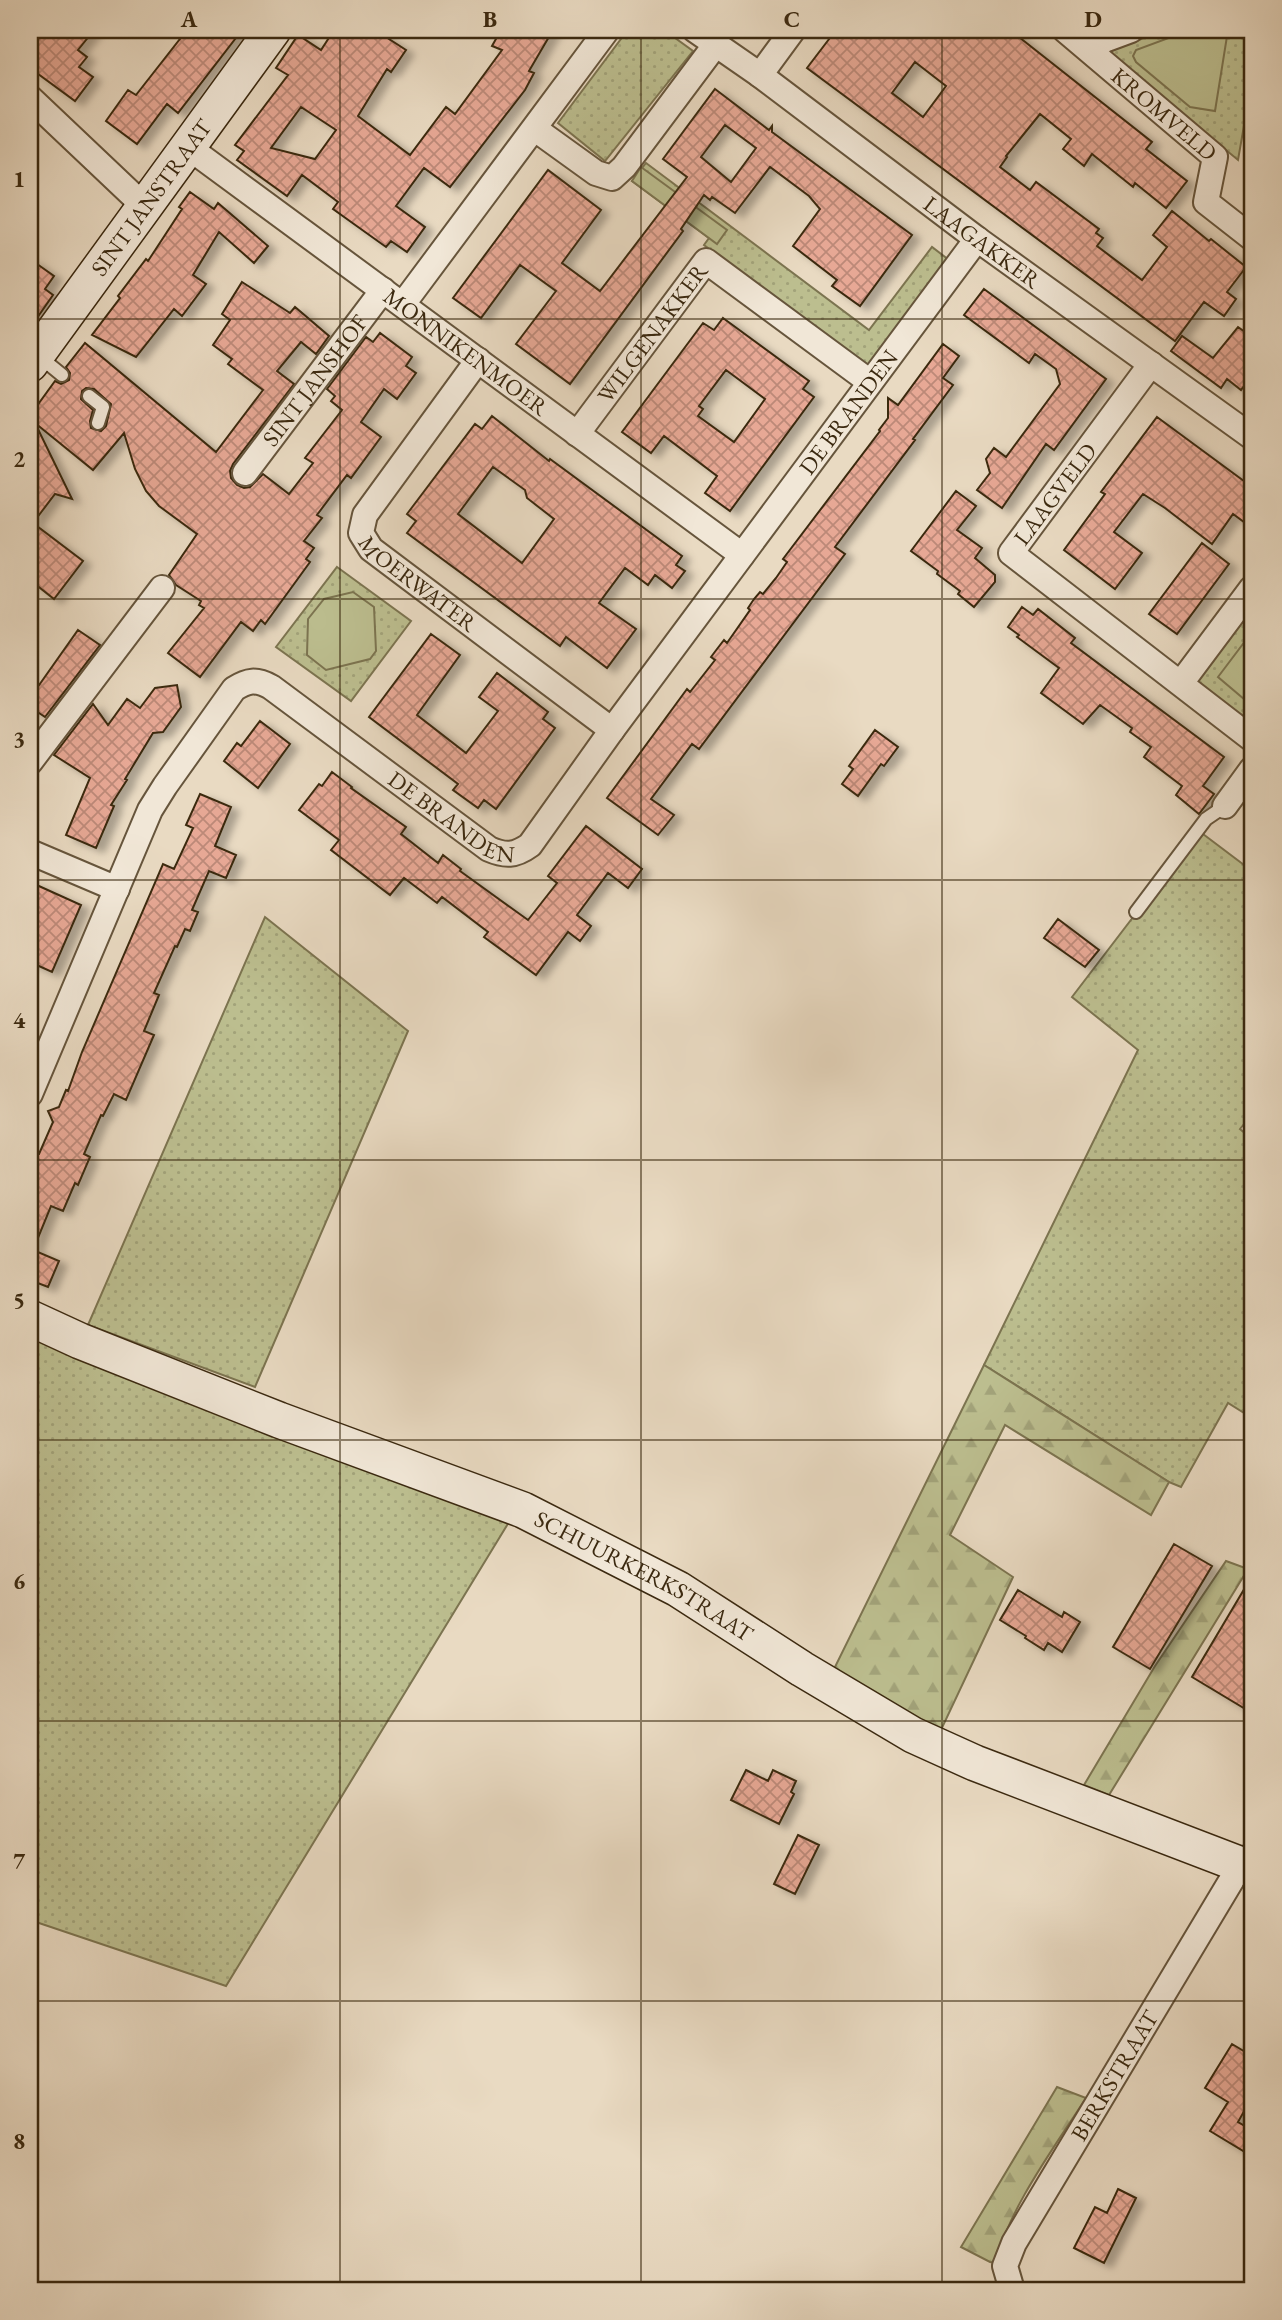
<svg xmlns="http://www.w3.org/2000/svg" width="1282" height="2320" viewBox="0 0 1282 2320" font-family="'EB Garamond',serif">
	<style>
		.grass { fill: url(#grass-dots); stroke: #7c7450; stroke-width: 2 }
		.forest { fill: url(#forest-firs); stroke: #7c7450; stroke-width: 2 }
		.park { fill: #bcbe8f; stroke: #7c7450; stroke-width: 2 }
		.building { fill: url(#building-cross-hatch); stroke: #3b2910; stroke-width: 2; fill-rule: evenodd; filter: url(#shadow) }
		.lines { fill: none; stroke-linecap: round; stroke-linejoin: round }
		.lane-casing { stroke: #66553c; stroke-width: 16 }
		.street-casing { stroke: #66553c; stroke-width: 28 }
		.secondary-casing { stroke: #3b2910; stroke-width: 38 }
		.lane { stroke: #f1e7d7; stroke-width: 12 }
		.street { stroke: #f1e7d7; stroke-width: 24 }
		.secondary { stroke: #f1e7d7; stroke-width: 35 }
		.grid { fill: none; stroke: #3b2910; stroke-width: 2; stroke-opacity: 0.55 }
		.labels { text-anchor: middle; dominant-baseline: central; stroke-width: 6; stroke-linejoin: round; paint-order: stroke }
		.street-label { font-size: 23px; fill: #3b2910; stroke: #f1e7d7 }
		.neatline { fill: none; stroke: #3b2910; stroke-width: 2.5 }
		.grid-label { font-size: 23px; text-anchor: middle; font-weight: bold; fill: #3b2910 }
	</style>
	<defs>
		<pattern id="grass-dots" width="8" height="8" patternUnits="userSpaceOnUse" patternTransform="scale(1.75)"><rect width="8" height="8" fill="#bcbe8f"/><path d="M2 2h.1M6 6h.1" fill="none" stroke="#a2a37a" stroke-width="1.8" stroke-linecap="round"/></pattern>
		<pattern id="forest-firs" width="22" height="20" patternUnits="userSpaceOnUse" patternTransform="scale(1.75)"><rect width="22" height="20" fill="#bcbe8f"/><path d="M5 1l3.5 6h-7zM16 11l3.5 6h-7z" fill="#a2a37a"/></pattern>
		<pattern id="building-cross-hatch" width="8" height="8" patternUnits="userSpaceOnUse" patternTransform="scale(1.75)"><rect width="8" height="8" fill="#e7a895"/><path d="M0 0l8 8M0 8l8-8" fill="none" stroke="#bc8978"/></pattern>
		<filter id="shadow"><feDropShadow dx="8" dy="4.5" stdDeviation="3.5" flood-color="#0004"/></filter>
	</defs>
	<rect width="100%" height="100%" fill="#e9dac2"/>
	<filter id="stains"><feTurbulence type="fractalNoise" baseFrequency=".00286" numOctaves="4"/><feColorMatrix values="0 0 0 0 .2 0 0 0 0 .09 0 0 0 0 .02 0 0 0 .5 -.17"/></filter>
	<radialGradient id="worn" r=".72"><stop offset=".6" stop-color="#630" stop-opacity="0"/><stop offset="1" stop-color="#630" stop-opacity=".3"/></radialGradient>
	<path class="grass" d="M630,30h34l29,21 -88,110 -47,-38 66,-88z
		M1164,30h88v50l-14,80 -130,-108z
		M646,163l223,167 63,-83 17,13 -81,108 -164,-123 5,-7 -77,-57z
		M337,567l74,54 -60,80 -75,-54z
		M1252,603v123l-57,-45z
		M1199,831l53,40v243l-12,15 12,10v279l-24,-15 -47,84 -12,-5 -185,-117 154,-315 -66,-53z
		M265,917l143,114 -153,356 -167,-62z
		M30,1334l479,188 -283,464 -196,-66z"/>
	<path class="forest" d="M984,1365l185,117 -18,33 -146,-90 -55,110 63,42 -72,153 -109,-57z
		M1226,1561l22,8 -139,226 -25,-10 71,-119z
		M1057,2087l29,11c-28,44 -81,115 -89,165l-7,-1 -29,-15z"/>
	<path class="park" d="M1190,30h38l-13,81 -25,-4 -54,-45 -3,-6 3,-6z
		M641,167l86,63 -10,14 -85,-63z
		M353,592l21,15 2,44 -6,8 -44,11 -19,-15 1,-36 16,-20z
		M1252,632v73h-1l-33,-28z"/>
	<path class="building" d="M30,30h64l-16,20 9,7 -8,10 14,10 -18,24 -45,-33z
		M187,30h55l-64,83 -11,-9 -30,40 -31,-23 22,-31 8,5z
		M334,30h41l31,20 -15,22 -4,-3 -29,47 52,39 36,-48 9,7 47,-64 -10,-4 9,-16h52l-24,41 5,2 -9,17 -75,97 -26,-19 -28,38 29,21 -18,25 -16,-11 -5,6 -53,-38 5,-7 -36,-27 -15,21 -50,-36 7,-9 -9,-6 53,-70 -12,-7 22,-33 23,15zM301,107l35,23 -21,29 -44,-11z
		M836,30h174l142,112 -6,7 41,32 -21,27 -31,-25 -2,4 -41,-33 -8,12 -21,-17 8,-10 -31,-25 -34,42 1,1 -7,10 30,23 6,-8 63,47 -3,4 7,5 -6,8 45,34 25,-33 -14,-12 19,-24 37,30 2,-2 35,28 -19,25 9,7 -12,17 -20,-14 -29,39 -368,-273zM915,62l31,24 -23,31 -31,-24z
		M715,89l54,41 3,-4v6l140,103 -52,71 -28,-20 5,-6 -44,-34 27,-37 -11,-13 -39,-29 -35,46 -23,-16 -2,3 -6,-5 -23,34 2,2 -113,153 -54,-40 40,-53 -36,-26 -39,53 -28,-20 95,-128 53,40 -39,53 38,28 87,-114 -24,-18zM725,125l31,23 -25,34 -30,-25z
		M190,192l24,17 4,-6 50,43 -14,17 -35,-31 -26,43 13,9 -24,32 -8,-7 -38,48 -44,-22 28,-37 -2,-2 28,-37 2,2 34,-52 -3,-2z
		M30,259l24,17 -9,13 8,6 -23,33z
		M242,282l48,31 5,-6 34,29 -13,18 -15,-12 -24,29 17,13 -61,80 -3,7 1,7 6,7 7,3 6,-1 13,-13 26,20 24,-31 -8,-5 37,-48 -11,-9 4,-5 -8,-7 39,-52 7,5 7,-9 32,24 -6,9 10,7 -19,26 -13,-10 -23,33 20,15 -30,41 -4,-3 -30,40 5,3 -18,23 10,7 -8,11 4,3 -45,62 -4,-4 -8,11 -12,-9 -41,55 -32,-24 36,-45 -5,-3 2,-4 -25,-16 -7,-10 28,-41 -38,-28 -13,-15 -11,-22 -11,-36 -31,37 -58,-47 37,76 -17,-5 -22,29 50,38 -29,38 -24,-19v-168l1,2 24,-33 6,3 8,-4 1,-7 -4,-6 19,-24 131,109 47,-62 -35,-26 4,-5 -19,-14 17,-25 -8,-6zM86,388l8,1 17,15 -5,22 -5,5 -10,-3 -1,-7 3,-11 -12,-11 1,-8z
		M984,289l122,90 -52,71 -8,-6 -44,64 -25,-18 13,-17 -4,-14 8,-11 12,9 54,-73 -4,-15 -21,-15 -6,9 -65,-48z
		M723,318l86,63 -6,8 11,8 -84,114 -25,-18 12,-17 -53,-40 -13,17 -29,-21 81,-109 11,7zM726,370l39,29 -31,43 -36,-26 5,-7 -4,-3z
		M1238,327l14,10v38l-11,15 -14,-11 -6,9 -50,-37 11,-15 31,22z
		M943,344l16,12 -16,22 10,7 -40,54 2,1 -80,107 10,7 -146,195 -7,-5 -41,55 23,16 -16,20 -51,-37 80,-109 3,3 25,-32 -4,-3 6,-8 7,-9 3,3 23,-33 -2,-2 6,-9 6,-7 3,2 13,-16 11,-16 -4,-3 97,-128 -1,-1 9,-12v-20l10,7z
		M492,416l57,45 1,-2 132,97 -6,9 9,6 -13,17 -17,-13 -7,10 -23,-17 -26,35 37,26 -29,39 -41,-31 -6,9 -153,-113 9,-12 -9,-7 68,-90 7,5zM493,467l32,23 2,8 27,21 -32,44 -64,-49z
		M1157,417l95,70v41l-19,-14 -21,30 -47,-36 -22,-14 -29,38 28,21 -27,36 -51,-39 41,-56 -4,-2z
		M956,491l20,15 -19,24 25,18 -7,10 20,17v7l-21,25 -16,-13 2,-3 -23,-17 1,-3 -27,-20z
		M1202,543l27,21 -52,70 -28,-20z
		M1022,607l11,8 5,-6 37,29 -4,5 153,114 -21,29 11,8 -15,20 -23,-19 6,-9 -38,-29 7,-10 -21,-15 2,-4 -32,-23 -17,19 -42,-31 18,-25 -42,-31 2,-2 -11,-8z
		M78,630l22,15 -55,72 -15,-10v-23l7,4z
		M431,634l29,21 -43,60 49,38 32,-42 -19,-14 18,-24 51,39 -5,7 12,9 -59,81 -12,-9 -6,8 -25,-18 5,-6 -89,-67z
		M177,685l4,22 -18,25 -10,1 -28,46 2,1 -16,25 3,1 -18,42 -30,-13 24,-57 -36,-23 39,-51 15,21 19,-26 13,9 15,-20z
		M260,721l30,23 -32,44 -34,-27 13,-18 4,3z
		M875,730l23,17 -14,19 -3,-2 -23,32 -16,-12 11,-15 -4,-3z
		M332,772l20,15 -1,1 55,39 -5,7 37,29 5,-8 18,14 -1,2 68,49 29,-37 -9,-7 38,-50 56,43 -14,19 -20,-15 -31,42 14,11 -11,15 -12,-9 -32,43 -52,-38 4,-5 -46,-35 -5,6 -33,-25 -14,17 -59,-45 8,-10 -40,-30 20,-26 3,2z
		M200,794l31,13 -16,39 21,9 -10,23 -17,-7 -17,39 6,2 -8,19 -5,-2 -8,18 -2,-1 -21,47 5,2 -15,36 10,4 -28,65 -12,-6 -11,22 -2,-1 -17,39 6,3 -12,28 -3,-2 -12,28 -12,-5 -18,44 26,11 -11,26 -18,-7v-106l3,-7 -3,-12 9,-1 14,-32 -5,-11 11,-4 7,-17 2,1 14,-39 81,-188 11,5 19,-41 -7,-3z
		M30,882l51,23 -29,67 -22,-10z
		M1058,919l41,31 -14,17 -41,-29z
		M1174,1544l38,22 -62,103 -37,-22z
		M1252,1576v137l-60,-36z
		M1018,1590l44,27 2,-5 16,10 -18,30 -14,-9 -4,7 -19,-12 1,-2 -26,-16z
		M746,1770l22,11 5,-11 23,11 -5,11 3,2 -15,30 -48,-24z
		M798,1835l21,10 -24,49 -21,-10z
		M1232,2044l20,12v41l-14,25 14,8v9l-7,13 -35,-21 18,-29 -23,-14z
		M1118,2189l18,9 -32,65 -30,-15 21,-41 12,6z"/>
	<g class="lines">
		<g class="lane-casing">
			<path id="lane" d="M40,357l22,18
				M89,396l14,11 -5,16
				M1136,912l70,-93 19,-13
				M1242,1863l10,-19"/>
		</g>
		<g class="street-casing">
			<g id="street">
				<path id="s1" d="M695,30l65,45 217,164 275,198"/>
				<path id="s2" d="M1065,30l150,127 -9,45 46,36"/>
				<path d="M1092,50l12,-10 27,-10"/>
				<path d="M760,75l33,-45"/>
				<path d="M30,98l114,108"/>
				<path d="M535,129l61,44 16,5 12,-11 92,-123"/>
				<path id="s3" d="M188,147l554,408"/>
				<path d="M403,304l204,-274"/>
				<path id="s4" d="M478,360l-113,155 -4,18 10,16 241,181"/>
				<path d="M1151,364l-140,189 241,186"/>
				<path id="s5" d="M577,434l129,-173 164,121"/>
				<path id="s6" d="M245,473l138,-183"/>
				<path d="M1181,683l71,-95"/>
				<path d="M30,762l132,-174"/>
				<path d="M1225,806l27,-37"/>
				<path d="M30,852l87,37"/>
				<path id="s7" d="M30,1094l120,-284 15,-24 69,-97c14,-9 22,-10 37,-2l218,162c16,7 26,7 41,-4l82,-115 365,-491"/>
				<path id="s8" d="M1012,2290l-7,-24 9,-23 226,-377"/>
			</g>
		</g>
		<g class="secondary-casing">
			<g id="secondary">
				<path id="s9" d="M30,364l243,-334"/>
				<path id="s10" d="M30,1318l50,23 199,79 244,90 155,79 124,80 111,66 62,28 277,106"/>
			</g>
		</g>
		<use href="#lane" class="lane"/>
		<use href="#street" class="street"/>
		<use href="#secondary" class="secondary"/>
	</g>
	<path class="grid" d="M340,30v2260M641,30v2260M942,30v2260M30,319h1222M30,599h1222M30,880h1222M30,1160h1222M30,1440h1222M30,1721h1222M30,2001h1222"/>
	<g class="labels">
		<g class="street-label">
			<text stroke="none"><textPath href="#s2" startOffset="130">KROMVELD</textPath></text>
			<text stroke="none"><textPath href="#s9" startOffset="206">SINT JANSTRAAT</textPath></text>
			<text stroke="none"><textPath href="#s1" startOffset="357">LAAGAKKER</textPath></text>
			<text stroke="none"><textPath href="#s5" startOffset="126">WILGENAKKER</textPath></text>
			<text stroke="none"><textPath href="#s3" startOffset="345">MONNIKENMOER</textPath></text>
			<text stroke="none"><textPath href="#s6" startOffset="116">SINT JANSHOF</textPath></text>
			<text stroke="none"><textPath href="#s7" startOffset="1348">DE BRANDEN</textPath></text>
			<text transform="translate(1055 494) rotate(-53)">LAAGVELD</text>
			<text stroke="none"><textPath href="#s4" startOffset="287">MOERWATER</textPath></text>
			<text stroke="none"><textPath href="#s7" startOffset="719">DE BRANDEN</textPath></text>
			<text stroke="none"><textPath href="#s10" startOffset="667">SCHUURKERKSTRAAT</textPath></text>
			<text stroke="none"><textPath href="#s8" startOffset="245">BERKSTRAAT</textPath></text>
		</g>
	</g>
	<rect width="1282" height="2320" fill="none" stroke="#e9dac2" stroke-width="77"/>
	<rect x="38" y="38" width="1206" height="2244" class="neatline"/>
	<g class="grid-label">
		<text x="189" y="27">A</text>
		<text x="490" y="27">B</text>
		<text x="792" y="27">C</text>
		<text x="1093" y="27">D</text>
		<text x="19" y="187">1</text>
		<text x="19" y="467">2</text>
		<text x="19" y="747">3</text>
		<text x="19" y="1028">4</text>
		<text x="19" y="1308">5</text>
		<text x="19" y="1589">6</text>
		<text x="19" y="1869">7</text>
		<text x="19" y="2149">8</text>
	</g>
	<rect width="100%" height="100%" filter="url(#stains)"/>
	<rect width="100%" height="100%" fill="url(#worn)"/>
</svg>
